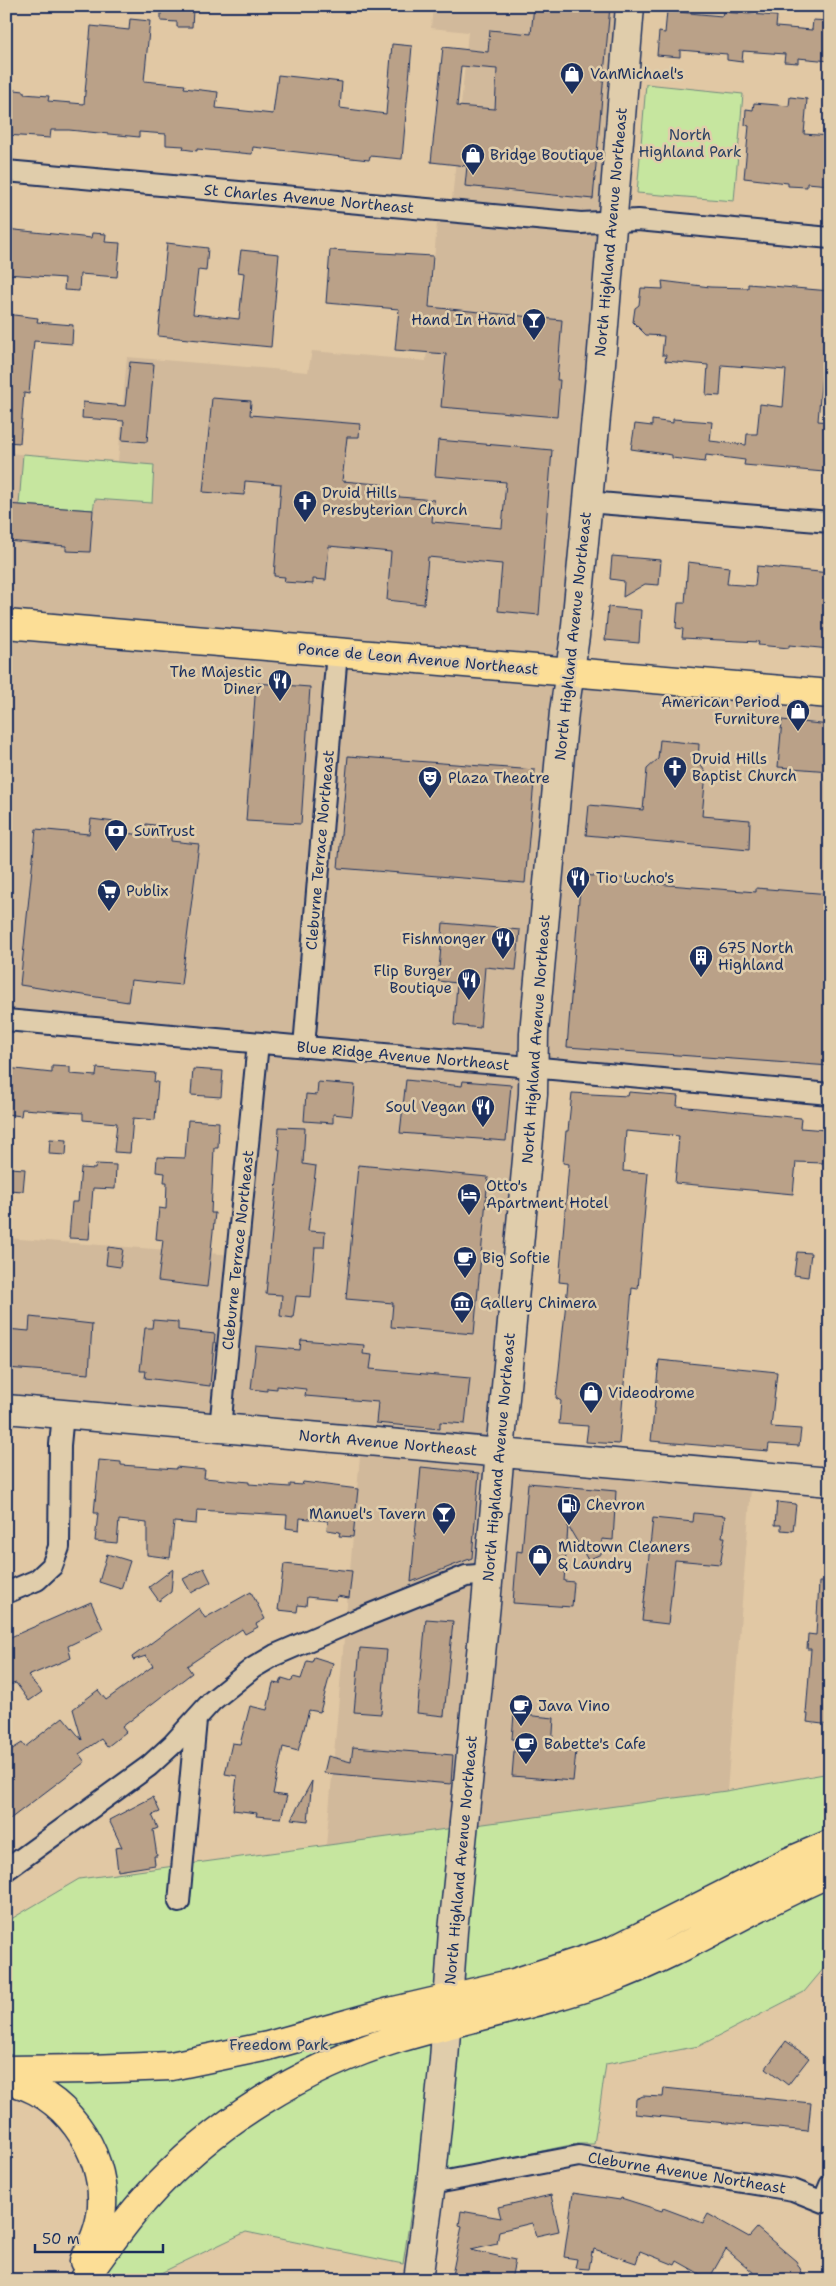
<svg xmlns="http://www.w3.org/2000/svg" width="836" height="2286" viewBox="0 0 836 2286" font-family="'Shantell Sans',sans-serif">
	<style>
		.built { fill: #d1b99b }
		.green { fill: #c6e69f; stroke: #708a7e }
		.building { fill: #baa188; stroke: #1b2f5e; fill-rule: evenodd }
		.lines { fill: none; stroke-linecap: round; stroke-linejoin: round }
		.street-casing { stroke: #1b2f5e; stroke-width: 24 }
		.secondary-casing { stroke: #1b2f5e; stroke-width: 31 }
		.highway-casing { stroke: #1b2f5e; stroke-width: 31 }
		.street { stroke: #e0cdab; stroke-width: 20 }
		.secondary { stroke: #e0cdab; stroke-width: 28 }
		.highway { stroke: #fcde96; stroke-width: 28 }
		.labels { text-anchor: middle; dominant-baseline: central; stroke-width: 5; stroke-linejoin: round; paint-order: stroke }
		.poi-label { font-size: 15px; fill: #1b2f5e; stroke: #e0cdab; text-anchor: start }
		.park-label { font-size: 15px; fill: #2c4164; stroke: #e0cdab }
		.street-label { font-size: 15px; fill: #1b2f5e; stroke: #e0cdab }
	</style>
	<rect width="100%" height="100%" fill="#e1c8a4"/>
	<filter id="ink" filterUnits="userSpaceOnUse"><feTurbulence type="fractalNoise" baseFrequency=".02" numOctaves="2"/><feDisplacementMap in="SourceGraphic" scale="10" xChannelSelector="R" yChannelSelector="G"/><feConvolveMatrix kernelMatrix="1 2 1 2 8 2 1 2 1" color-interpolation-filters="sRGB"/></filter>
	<g filter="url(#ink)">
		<path class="built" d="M433,6h204l-67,666 260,22v394l-292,-28 -29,392 243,23 -25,316 -401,55 35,-402 -355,-35v-171l229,17 19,-209 -248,-25v-568l112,8 9,-104 181,15 4,-21 114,10 12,-151 13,1 17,-179 -37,-4z"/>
		<path class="green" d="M646,84l97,10 -9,107 -97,-8z
			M23,454l131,11 -2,38 -57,-4 -2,11 -74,-5z
			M830,1773v188l-26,31 -105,54 -93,18 -12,80h-18l-20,4 -140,30 -13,86 -157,-32 -100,48h-54l18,-100 -104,-119v-139l73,-43 647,-88z"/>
		<path class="building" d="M534,6h76l-17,193 -128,-13 2,-20 -36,-4 12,-115 45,5 2,-22 41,4zM461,66l36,3 -2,40 -38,-3z
			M161,8l32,2 -1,17h-15v-5l-16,-1z
			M667,11l55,5 1,-4 54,4 -1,11 36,3 1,-10 17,1v40l-32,-3v5l-14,-1 1,-8 -42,-3 -1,11 -15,-2v-6l-47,-4v7l-23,-2 2,-23 6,1z
			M130,19l20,2 -6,60 41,4 -1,3 34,4 -2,16 57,6 5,-39 64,7 -2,26 46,6 6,-70 20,2 -10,113 -32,-3 -1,4 -116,-13 -1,7 -55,-5v2l-14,-2 1,-3 -18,-1v-11l-27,-2v5l-70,-7h-18l-1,8 -44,-3v-46l18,2v3l25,2 -1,5 36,3 7,-78 38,4z
			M790,97l17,2 -3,35 26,2v49l-23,-2v4l-19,-1v-3l-44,-5 5,-52 -4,-1 1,-16 7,1 1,-7 35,3z
			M6,229l85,9 1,-5 14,1 -1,8 15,1 -3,34 -37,-3 -1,17 -15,-1 1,-12 -59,-4z
			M167,243l41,5 -2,23 -8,-1 -5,44 46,5 5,-46 -6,-1 3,-22 38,4 -8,93 -113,-11z
			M330,250l103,6 -4,51 133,13 -5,60h3l-3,37 -116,-10 5,-53 -51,-4 4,-41 -73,-6z
			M662,281l48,6 38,1v-4l82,7v46l-5,-1 -7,85 12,1v44l-6,-1v7l-80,-7 1,-5 -39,-5 -1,7 -33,-4v-3l-41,-6 4,-25 17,2v-6l21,3v-4l39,3 -2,19 36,4 1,-11h10l3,-30 23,3 3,-37 -64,-5 -2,31 -14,-1 2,-30 -43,-4 1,-6h-4l2,-19 -18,-1 -13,-13 2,-14 4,-3 2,-17 22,1z
			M6,314l32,4 -1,4 36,3 -1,19 -38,-3 -5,53 -5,-1 -4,50 -14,-1z
			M130,362l24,2 -7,78 -25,-2 2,-19 -42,-3 1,-16 42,4z
			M212,398l39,3 -1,14 110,9 -1,13h-12l-5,44 48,4 -1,11 45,4 -2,22 70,6 4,-46 -71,-6 3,-36 114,10 -13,165 -41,-4 4,-47 -74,-7 -4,47 -37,-4 4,-48 -62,-6 -3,34 -13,-1v5l-29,-2 1,-5 -11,-1 7,-92 -36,-3 -1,14 -41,-3z
			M6,504l87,6 -3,42 -24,-1v-5l-60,-5z
			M612,556l49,4 -2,25 -14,-1 -22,13 1,-16 -14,-2z
			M688,562l41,5 -2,17 28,2 2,-20 73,7v76l-41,-4v3l-31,-3 1,-3 -77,-4 1,-9 -7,-1 2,-25h7z
			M608,607l33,3 -2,33 -34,-3z
			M256,683l54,4 -9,137 -55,-3z
			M782,720l48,5v46l-52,-4z
			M660,740l39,4 -1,17 8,12 -4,43 48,4 -1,30 -163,-15 3,-30 54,5 4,-41 11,-10z
			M348,756l187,14 -10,113 -187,-15z
			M91,819l24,3 -2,10 32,3 1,-11 26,3 -1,14 28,3 -18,141 -50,-5 -3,22 -108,-17 16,-156 53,5z
			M581,875l63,5v3l112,9v-4l74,6v172l-263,-19z
			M443,923l77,7 -4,40 -31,-3 -5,61 -26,-3 3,-42 -19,-2z
			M52,1066l18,1v7l26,2 1,-8 58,5 -1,9h4l-3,38 -22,-2 -3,35 -16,-1 3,-29 -34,-3v-7l-61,-4 -1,7 -15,-2v-46l46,5z
			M193,1069l30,2 -2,26 -30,-2z
			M406,1080l56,6 1,-5 48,4 -5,56 -106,-8z
			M318,1082l37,3 -3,31 -19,-2v9l-29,-2 2,-27 11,1z
			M629,1092l49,4 -1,10 124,12 -1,10 26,2 -3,33 -27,-1 -3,32 -118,-11 4,-47 -53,-5 -3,40 25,2 -10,116 -6,-1 -13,156 -33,-2 2,-16 -29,-2 2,-23 -5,-3 12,-115 -9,-1 10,-118 -6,-1 3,-32h2l4,-38 56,3z
			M188,1120l31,2 -1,26h-4l-3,65h4l-8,74 -49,-6 5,-41 -7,-1 3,-31 7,1 1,-27h-3l1,-9 -9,-1 1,-15 28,1z
			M279,1127l26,1 -2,36 13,2 -8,65 17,1 -1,15h-9l-4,50 -15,-1 -3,22 -13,-2 2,-21 -16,-1 14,-144 -2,-1z
			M50,1139l17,1 -1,15 -17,-1z
			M96,1164l20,1 -1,24 -22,-1 -4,51 -20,-1 3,-36h6l3,-34 14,1z
			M358,1165l130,12 -14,157 -83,-7 2,-24 -47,-4z
			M10,1168l15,1 -2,22 -15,-1z
			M108,1247l15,2 -3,18 -14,-2z
			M797,1252l14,1 -3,24 -14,-2z
			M30,1317l62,7 -3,50 -83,-6v-39l23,2z
			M153,1320l25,2v8l37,4 -5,52 -65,-8 1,-7h-6l5,-43h7z
			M301,1340l63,5 -1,9 9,1 -2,14 100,9 -5,46 -25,-2v7l-64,-6 2,-21 -73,-6 1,-7 -29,-3v3l-10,-1v3l-16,-2 5,-43 44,4z
			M659,1360l118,12 -6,55 30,2 -2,17 -30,-2 -1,7 -117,-10z
			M99,1460l22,2v3l55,4v-2l29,3 -1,8 45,4v2l41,3v-3l12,1 1,-3 55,7 -5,48 -14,-1 1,-4 -13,-2 1,-9 -28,-3 -1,12 -13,-2 1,-13 -90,-5 -1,14 -22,-2 -4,36 -23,-3v-32l-28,-3 -2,23 -22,-2 3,-28h-4z
			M421,1467l58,6 -7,85 -61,24z
			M528,1483l88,8 -3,49 -11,-1 -1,15 -13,6 -20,-34 -4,55 10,1 -2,25 -59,-4 4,-52 5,1z
			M777,1502l19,2 -3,27 -12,-1v-5h-6z
			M694,1513l31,3 -3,21h3l-5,27 -45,-4 -7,64 -26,-3 11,-103 40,4z
			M107,1554l23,7 -9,28 -22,-7z
			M284,1564l68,7 -3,27 -12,-2 -1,4 -29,-3 -1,9 -8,-1 -1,7 -19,-2z
			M204,1568l7,14 -20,11 -8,-14z
			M173,1569l-2,23 -12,9 -10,-14z
			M819,1582h11v143l-23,-3 1,-8h-2l5,-65h-4l1,-15 8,1z
			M251,1592l14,27 -9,5 2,3 -13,7 -3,-5 -55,37 5,7 -70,54 4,5 -19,15 -6,-8 -22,15 6,8 -79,60v-69l16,-10 3,4 38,-30 19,23 -9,-31 25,-19 8,10 47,-34 -7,-10 -13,4 -1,-3 67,-49 6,10z
			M91,1602l12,27 -35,17 3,12 -43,18 14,16 -13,9 -13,-18 -10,3v-47z
			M426,1619l27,2 -9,95 -27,-3z
			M360,1648l27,2 -6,64 -27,-2z
			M314,1657l19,6 -13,49 -11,-2 -11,41 -15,-4 -10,47 14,2 -6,22 -25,-2 1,-3 -24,-3 4,-34 -12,-2 7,-31 8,1 10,-38 17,4 6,-27 7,1 2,-6 10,3 1,-4 8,2 6,-18 5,1z
			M514,1714l40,4 -2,30 24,3 -3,30 -61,-5 3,-37h-3z
			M353,1747l100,8 -2,29 -127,-11 4,-17 23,6z
			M312,1781l-4,40 -17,-2z
			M153,1797l7,15 -8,3 6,13 -5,2 4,26h-3l1,9 -37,6 -3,-23 7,-1 -13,-27z
			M786,2041l23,17 -21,27 -22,-17z
			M664,2088l147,15 -3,28 -173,-17 1,-15 7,-3 20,1z
			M573,2193l47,7 1,-2 41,13 1,-3 40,15 5,-9 41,23 8,-9 39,33 10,19h-44l-36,-31 -17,30 -32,-18 -2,4 -35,-14 -4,12 -42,-14 -1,4 -1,-1 -3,17 -14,-1 2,-9 -13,-2z
			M551,2195l8,36 -23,5 -4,-13 -33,8 -2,13 -26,6 44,10 -4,20h-60l11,-54 -3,-1 2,-14 40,7 -3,-11z"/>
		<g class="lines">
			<g class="street-casing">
				<path id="street" d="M6,171l575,52 57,-3 192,18
					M587,502l243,20
					M6,1020l824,74
					M304,1047l33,-395
					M220,1428l38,-385
					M6,1593l31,-13 15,-14 7,-19 1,-102 3,-31
					M6,1870l143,-104 24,-22 39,-43 41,-33 22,-13 81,-35 110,-44 23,-2
					M179,1902l17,-182
					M431,2184l148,-28 214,34 30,12
					M823,2202l7,-17"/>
			</g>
			<g class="secondary-casing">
				<path id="secondary" d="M6,1409l824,73
					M418,2280l13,-96 13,-124 9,-129 33,-327 47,-510 1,-61 30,-321 11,-76 25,-261 30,-369"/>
			</g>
			<g class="highway-casing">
				<path id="highway" d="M6,624l824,70
					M6,2070l85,-1 80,-3 97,-20 122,-34 124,-29 98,-32 176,-89 42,-18
					M6,2080c58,11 99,70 96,126 -1,20 -9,37 -18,55
					M83,2280c21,-28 40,-57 64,-83 66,-74 157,-130 252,-159 70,-21 142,-34 211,-59 76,-28 145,-75 220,-106"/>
			</g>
			<use href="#street" class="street"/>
			<use href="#secondary" class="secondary"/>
			<use href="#highway" class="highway"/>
		</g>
	</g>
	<defs>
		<g id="shop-pin" transform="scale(1.25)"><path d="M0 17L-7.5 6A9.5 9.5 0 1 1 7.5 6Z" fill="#1b2f5e" stroke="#e0cdab"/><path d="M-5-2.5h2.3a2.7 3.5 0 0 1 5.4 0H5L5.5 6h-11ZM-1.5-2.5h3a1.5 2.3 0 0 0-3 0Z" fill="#fff"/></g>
		<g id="bar-pin" transform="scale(1.25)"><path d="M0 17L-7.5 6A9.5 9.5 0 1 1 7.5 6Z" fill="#1b2f5e" stroke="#e0cdab"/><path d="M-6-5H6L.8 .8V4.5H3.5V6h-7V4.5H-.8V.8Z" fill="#fff"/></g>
		<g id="church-pin" transform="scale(1.25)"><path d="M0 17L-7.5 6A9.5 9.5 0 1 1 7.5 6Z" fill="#1b2f5e" stroke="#e0cdab"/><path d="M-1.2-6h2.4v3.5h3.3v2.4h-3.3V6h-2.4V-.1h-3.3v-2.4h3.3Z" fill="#fff"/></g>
		<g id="restaurant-pin" transform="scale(1.25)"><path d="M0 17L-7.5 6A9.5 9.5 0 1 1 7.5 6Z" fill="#1b2f5e" stroke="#e0cdab"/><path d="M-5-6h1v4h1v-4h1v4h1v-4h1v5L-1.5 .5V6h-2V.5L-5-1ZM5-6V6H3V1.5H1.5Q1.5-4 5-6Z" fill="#fff"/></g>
		<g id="theatre-pin" transform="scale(1.25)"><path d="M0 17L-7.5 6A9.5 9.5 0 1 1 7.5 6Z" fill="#1b2f5e" stroke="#e0cdab"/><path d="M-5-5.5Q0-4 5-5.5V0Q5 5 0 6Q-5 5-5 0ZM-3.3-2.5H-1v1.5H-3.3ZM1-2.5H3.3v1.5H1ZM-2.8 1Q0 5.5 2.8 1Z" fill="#fff"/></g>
		<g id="bank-pin" transform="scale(1.25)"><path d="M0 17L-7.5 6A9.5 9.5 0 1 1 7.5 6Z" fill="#1b2f5e" stroke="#e0cdab"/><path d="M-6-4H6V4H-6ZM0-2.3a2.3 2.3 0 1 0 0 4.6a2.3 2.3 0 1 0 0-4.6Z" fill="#fff"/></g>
		<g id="supermarket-pin" transform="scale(1.25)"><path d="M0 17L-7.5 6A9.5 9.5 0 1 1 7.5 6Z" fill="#1b2f5e" stroke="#e0cdab"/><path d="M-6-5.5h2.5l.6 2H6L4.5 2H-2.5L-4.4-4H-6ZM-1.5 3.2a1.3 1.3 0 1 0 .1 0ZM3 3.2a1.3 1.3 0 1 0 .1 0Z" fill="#fff"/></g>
		<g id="building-pin" transform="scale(1.25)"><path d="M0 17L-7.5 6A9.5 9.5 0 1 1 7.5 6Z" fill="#1b2f5e" stroke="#e0cdab"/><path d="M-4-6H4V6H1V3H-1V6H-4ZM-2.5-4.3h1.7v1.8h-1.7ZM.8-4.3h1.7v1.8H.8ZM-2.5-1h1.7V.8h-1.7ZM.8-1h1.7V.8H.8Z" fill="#fff"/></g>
		<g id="hotel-pin" transform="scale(1.25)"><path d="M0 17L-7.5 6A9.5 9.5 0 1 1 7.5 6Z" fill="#1b2f5e" stroke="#e0cdab"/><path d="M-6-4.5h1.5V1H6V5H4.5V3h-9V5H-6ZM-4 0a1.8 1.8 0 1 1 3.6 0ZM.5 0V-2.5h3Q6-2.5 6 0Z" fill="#fff"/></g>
		<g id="cafe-pin" transform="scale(1.25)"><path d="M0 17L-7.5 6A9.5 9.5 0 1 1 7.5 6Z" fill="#1b2f5e" stroke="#e0cdab"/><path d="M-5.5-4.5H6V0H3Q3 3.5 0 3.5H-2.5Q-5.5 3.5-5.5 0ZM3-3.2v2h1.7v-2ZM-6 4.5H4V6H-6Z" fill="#fff"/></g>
		<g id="museum-pin" transform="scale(1.25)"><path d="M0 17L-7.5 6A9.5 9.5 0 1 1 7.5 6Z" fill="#1b2f5e" stroke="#e0cdab"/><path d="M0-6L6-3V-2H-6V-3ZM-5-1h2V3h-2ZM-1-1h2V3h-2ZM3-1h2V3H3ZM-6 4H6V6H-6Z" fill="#fff"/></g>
		<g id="fuel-pin" transform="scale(1.25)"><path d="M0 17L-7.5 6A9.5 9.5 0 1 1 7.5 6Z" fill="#1b2f5e" stroke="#e0cdab"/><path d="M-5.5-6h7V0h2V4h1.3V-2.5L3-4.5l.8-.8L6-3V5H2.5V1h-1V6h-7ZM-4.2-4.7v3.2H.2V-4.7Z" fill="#fff"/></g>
	</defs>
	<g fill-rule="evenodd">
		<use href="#shop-pin" x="572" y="74"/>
		<use href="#shop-pin" x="473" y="155"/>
		<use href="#bar-pin" x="534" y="320"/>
		<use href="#church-pin" x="305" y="502"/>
		<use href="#restaurant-pin" x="280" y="681"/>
		<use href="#shop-pin" x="798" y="711"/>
		<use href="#church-pin" x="675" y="768"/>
		<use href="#theatre-pin" x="430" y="778"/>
		<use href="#bank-pin" x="116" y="831"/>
		<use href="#restaurant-pin" x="578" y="878"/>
		<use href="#supermarket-pin" x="109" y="891"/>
		<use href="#restaurant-pin" x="503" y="939"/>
		<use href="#building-pin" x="701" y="957"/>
		<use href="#restaurant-pin" x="469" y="980"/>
		<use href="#restaurant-pin" x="483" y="1107"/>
		<use href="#hotel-pin" x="469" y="1195"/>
		<use href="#cafe-pin" x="465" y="1258"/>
		<use href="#museum-pin" x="462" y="1303"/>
		<use href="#shop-pin" x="591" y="1393"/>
		<use href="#fuel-pin" x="569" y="1505"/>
		<use href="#bar-pin" x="444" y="1514"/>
		<use href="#shop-pin" x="540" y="1556"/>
		<use href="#cafe-pin" x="521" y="1706"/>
		<use href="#cafe-pin" x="526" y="1744"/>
	</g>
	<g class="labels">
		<g class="poi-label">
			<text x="590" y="74">VanMichael's</text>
			<text x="490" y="155">Bridge Boutique</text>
			<text x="516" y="320" text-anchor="end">Hand In Hand</text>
			<text x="322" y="493">Druid Hills<tspan x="322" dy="17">Presbyterian Church</tspan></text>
			<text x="262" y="672" text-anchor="end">The Majestic<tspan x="262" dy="17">Diner</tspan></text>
			<text x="780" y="702" text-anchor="end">American Period<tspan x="780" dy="17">Furniture</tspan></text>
			<text x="692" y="759">Druid Hills<tspan x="692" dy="17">Baptist Church</tspan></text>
			<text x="448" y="778">Plaza Theatre</text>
			<text x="134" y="831">SunTrust</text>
			<text x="596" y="878">Tio Lucho's</text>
			<text x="126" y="891">Publix</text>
			<text x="486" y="939" text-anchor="end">Fishmonger</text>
			<text x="718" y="948">675 North<tspan x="718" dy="17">Highland</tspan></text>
			<text x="452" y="971" text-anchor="end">Flip Burger<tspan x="452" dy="17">Boutique</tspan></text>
			<text x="466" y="1107" text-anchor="end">Soul Vegan</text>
			<text x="486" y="1186">Otto's<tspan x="486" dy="17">Apartment Hotel</tspan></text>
			<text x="482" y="1258">Big Softie</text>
			<text x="480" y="1303">Gallery Chimera</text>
			<text x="608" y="1393">Videodrome</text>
			<text x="586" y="1505">Chevron</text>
			<text x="426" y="1514" text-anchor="end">Manuel's Tavern</text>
			<text x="558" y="1547">Midtown Cleaners<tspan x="558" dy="17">&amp; Laundry</tspan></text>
			<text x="538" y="1706">Java Vino</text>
			<text x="544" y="1744">Babette's Cafe</text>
		</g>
		<g class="park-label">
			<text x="690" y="135">North<tspan x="690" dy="17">Highland Park</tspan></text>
			<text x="279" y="2045">Freedom Park</text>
		</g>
		<g class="street-label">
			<text transform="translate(309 199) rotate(5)">St Charles Avenue Northeast</text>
			<text transform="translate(611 232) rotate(-85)">North Highland Avenue Northeast</text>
			<text transform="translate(573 636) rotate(-84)">North Highland Avenue Northeast</text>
			<text transform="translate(418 659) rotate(5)">Ponce de Leon Avenue Northeast</text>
			<text transform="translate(320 850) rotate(-85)">Cleburne Terrace Northeast</text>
			<text transform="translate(536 1039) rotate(-86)">North Highland Avenue Northeast</text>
			<text transform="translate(403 1056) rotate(5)">Blue Ridge Avenue Northeast</text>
			<text transform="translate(238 1250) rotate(-84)">Cleburne Terrace Northeast</text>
			<text transform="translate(388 1443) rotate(5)">North Avenue Northeast</text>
			<text transform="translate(499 1457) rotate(-85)">North Highland Avenue Northeast</text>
			<text transform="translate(461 1860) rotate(-85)">North Highland Avenue Northeast</text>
			<text transform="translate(687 2173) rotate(9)">Cleburne Avenue Northeast</text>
		</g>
	</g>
	<rect width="836" height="2286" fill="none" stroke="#e0cdab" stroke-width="25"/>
	<rect x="12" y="12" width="811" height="2261" fill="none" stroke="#1b2f5e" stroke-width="2" filter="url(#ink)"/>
	<path d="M35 2244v8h128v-8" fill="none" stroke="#1b2f5e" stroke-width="2.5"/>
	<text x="42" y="2244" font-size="15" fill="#1b2f5e" stroke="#e0cdab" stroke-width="4" paint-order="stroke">50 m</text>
</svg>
